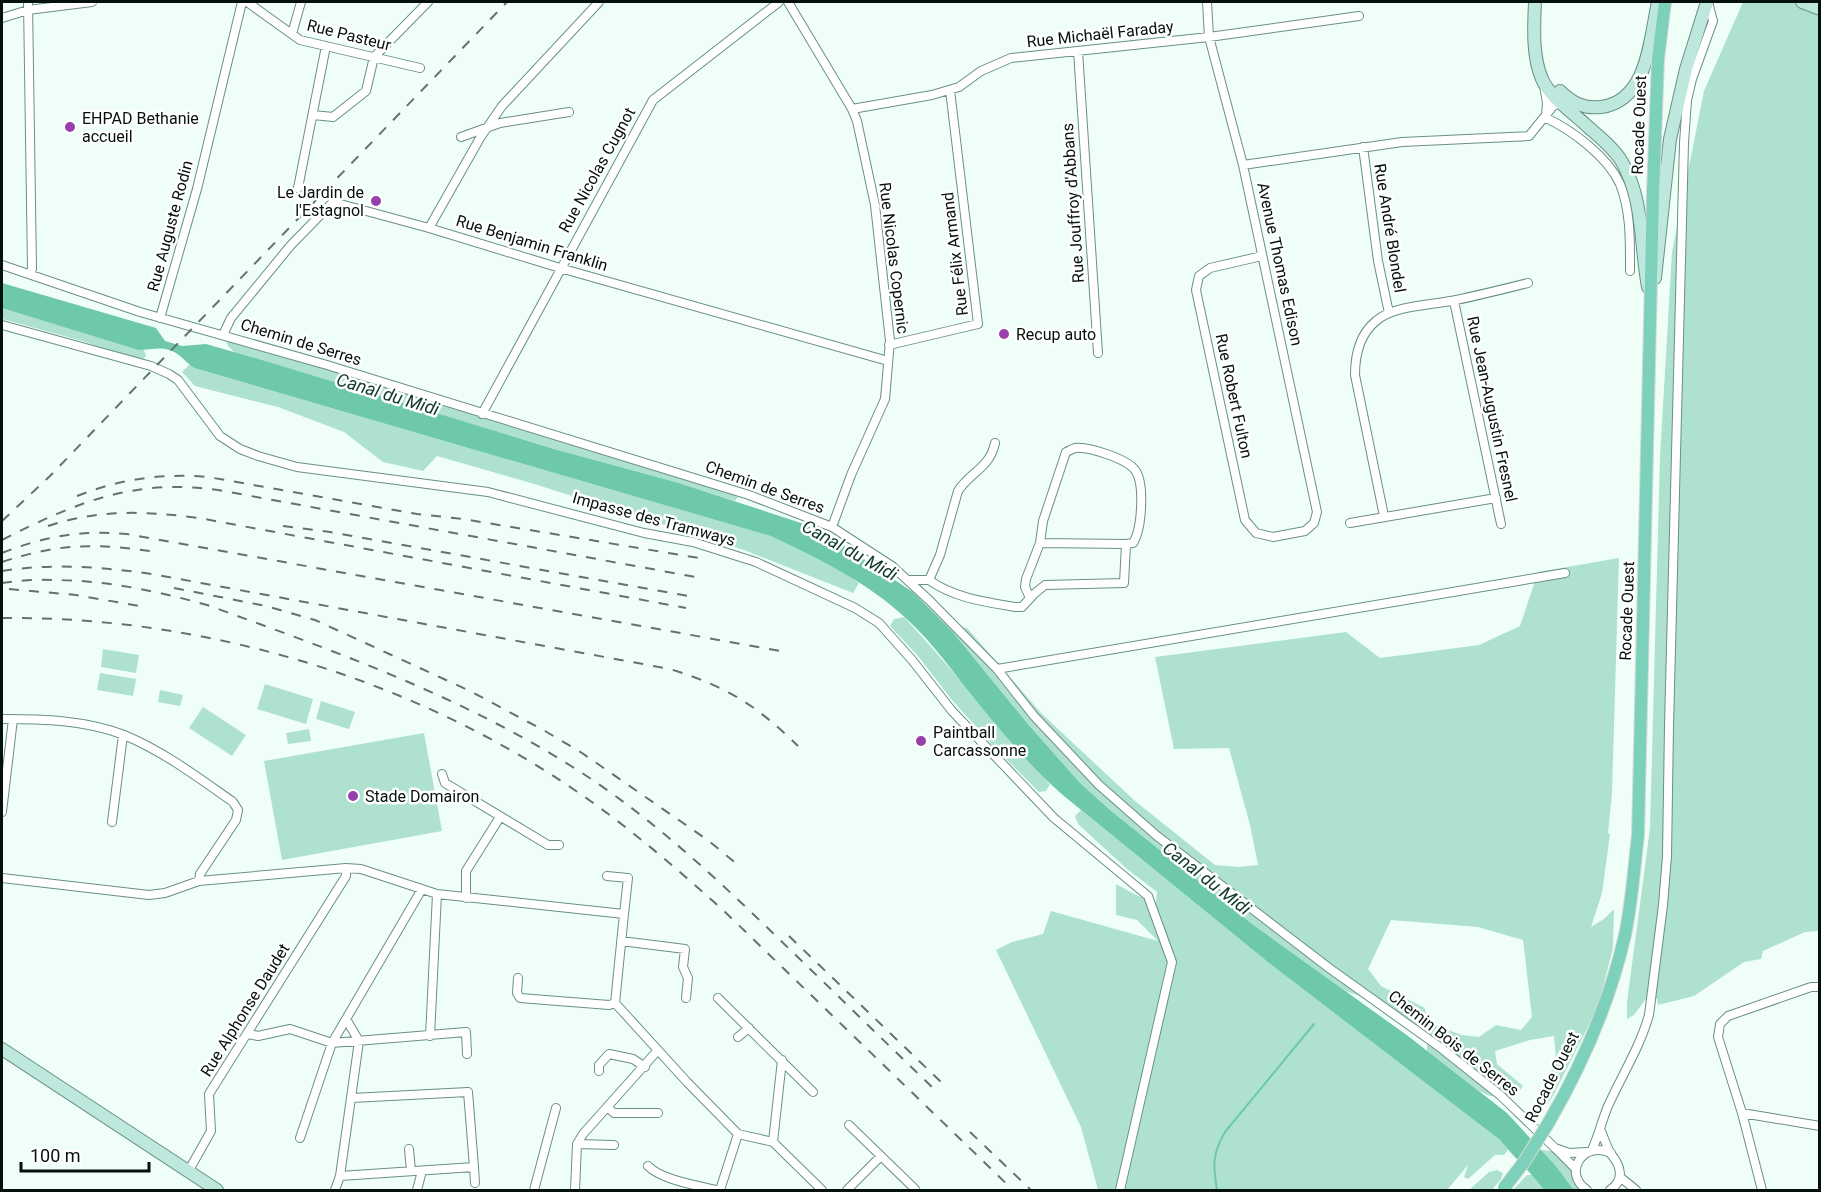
<svg xmlns="http://www.w3.org/2000/svg" width="1821" height="1192" viewBox="0 0 1821 1192" font-family="Roboto,sans-serif">
	<style>
		.green { fill: #aee2cf }
		.water { fill: #6ec8aa }
		.lines { fill: none; stroke-linecap: round; stroke-linejoin: round }
		.stream { stroke: #6ec8aa; stroke-width: 2 }
		.minor-casing { stroke: #6a9082; stroke-width: 10 }
		.secondary-casing { stroke: #6a9082; stroke-width: 14 }
		.primary-casing { stroke: #d7d9d8; stroke-width: 14 }
		.minor { stroke: #fff; stroke-width: 8 }
		.secondary { stroke: #bee8dd; stroke-width: 12 }
		.primary { stroke: #7dd1bb; stroke-width: 12 }
		.rail { stroke: #64726d; stroke-width: 2; stroke-dasharray: 10 10; stroke-linecap: butt }
		.primary-bridge-casing { stroke: #d7d9d8; stroke-width: 14; stroke-linecap: butt }
		.primary-bridge { stroke: #7dd1bb; stroke-width: 12 }
		.poi-dot { fill: #973fab; stroke: #fff; stroke-width: 2 }
		.labels { text-anchor: middle; dominant-baseline: central; stroke-width: 5; stroke-linejoin: round; paint-order: stroke }
		.street-label { font-size: 16px; fill: #04110d; stroke: #fff }
		.poi-label { font-size: 16px; fill: #04110d; stroke: #fff; text-anchor: start }
		.water-label { font-size: 18px; font-style: italic; fill: #0e382c; stroke: #fff }
	</style>
	<rect width="100%" height="100%" fill="#effff8"/>
	<path class="green" d="M1743,2h50l27,7 -1,922 -14,1 -42,19 -2,8 -17,3 -50,34 -36,9 -1,-6h-11l-12,16 -7,4v-17l23,-174 10,-371 12,-205 32,-161z
		M2,308l142,42 2,6 -5,5 -59,-20 -80,-22z
		M225,339l11,1 495,152 7,5 -3,4 -56,-18 -125,-34 -319,-96 -7,-7z
		M189,365l583,171 75,38 12,9 -6,10 -109,-43 -213,-67 -94,-27 -14,15 -40,-9 -39,-30 -66,-25 -83,-21 -13,-14z
		M1619,558l-7,235 -4,40 2,1 -8,59 -11,34 13,-8 10,-10 -1,39 -15,59 -46,91 -14,14 7,-25 11,-28 -2,-23 -24,4 -35,11 2,13 26,22 -8,11 -25,-1 -11,-5 -52,-40v-8l7,-18 28,10 17,2 17,-12 25,5 11,-13 -9,-77 -45,-13 -87,-7 -23,49 13,17 44,22 1,11 -13,12 -38,-30 -30,-10 -93,-67 -142,-114 -30,-27 -53,-60 -76,-93 9,-3 7,1 75,86 93,87 80,64 24,2 19,-2 -8,-40 -21,-77 -55,1 -19,-92 191,-25 34,26 99,-13 41,-19 18,-54z
		M904,617c50,54 97,112 146,167l-4,7 -7,1 -44,-44 -43,-48 -34,-44 -28,-30 4,-7z
		M103,649l36,6 -3,18 -35,-6z
		M100,673l36,6 -3,17 -36,-6z
		M265,684l48,15 -7,25 -49,-15z
		M160,690l23,5 -3,11 -22,-4z
		M321,701l34,11 -6,17 -33,-10z
		M203,707l43,28 -14,21 -43,-28z
		M309,729l2,12 -23,3 -2,-11z
		M424,733l18,98 -160,29 -18,-99z
		M1081,810l188,153 231,177 8,10 -4,5h-9l-27,24 -4,-2 4,-12 -21,25h-349l-17,-63 -85,-177 16,-8 31,-8 8,-23 107,30 -21,-21 -21,-5v-31l20,11 20,7 1,-10 -30,-23 -49,-45 -3,-8z
		M1541,1150l13,1 17,18 4,11 16,10h-17l-19,-25z
		M1497,1170l6,3 -2,6 -9,11h-23l20,-18z
		M1527,1175h6l11,15h-31z"/>
	<path class="water" d="M2,283l154,45 9,13 17,5 24,-2 59,17 289,88 125,34 122,40 30,14 83,56 37,37 76,93 53,60 30,27 142,114 156,112 99,77 48,52 19,25h-30c-13,-18 -30,-32 -44,-50l-231,-177 -205,-167c-36,-31 -68,-71 -98,-108 -20,-26 -41,-54 -66,-75 -38,-34 -84,-55 -129,-77l-576,-168c-8,-4 -11,-10 -19,-15 -14,-8 -23,-3 -37,-3l-137,-42z"/>
	<g class="lines">
		<path class="stream" d="M1217,1190c-4,-24 -5,-36 8,-58l89,-108"/>
		<g class="minor-casing">
			<path id="minor" d="M28,2l4,267 -2,5
				M247,2l53,38 120,28
				M788,2l64,107 5,12 18,84 15,136 -5,58 -34,76 -19,52
				M1207,2l2,35 34,128 74,347 -3,11 -9,8 -32,6 -17,-4 -11,-13 -49,-230 3,-14 11,-8 52,-12
				M2,18l26,-8 64,-8
				M292,34l9,-32
				M1078,51l20,302
				M1544,86l3,17 -1,12
				M852,109l80,-14 27,-8 22,-16 30,-13 198,-21 150,-21
				M313,115l20,2 33,-26 8,-34 54,-55
				M1546,118c26,12 62,39 74,66 11,28 10,58 10,87
				M461,137l39,-14 69,-11
				M1363,147l15,114 11,52
				M1243,165l159,-23 127,-6 25,-31 8,-1
				M298,188l28,-142
				M429,228l51,-90 22,-32 97,-104
				M2,265l138,47 187,53 422,130 83,32 60,39 37,34 68,69 37,47 65,69 58,51 172,132 112,80 59,47 55,53
				M1454,301l47,223
				M160,318l37,-129 45,-187
				M2,325l149,41 18,8 9,6 42,56 20,13 18,7 39,11 191,25 156,41 49,9 63,20 99,46 24,15 33,37 40,51 102,107 94,78 24,66 -52,228
				M223,335l8,-17 60,-73 42,-43 96,26 131,40 328,93
				M889,345l89,-21 -28,-234
				M482,414l171,-314 126,-98
				M1384,516l-29,-141c0,-20 5,-41 21,-54 18,-16 57,-16 80,-21 24,-5 48,-11 72,-17
				M1350,523l146,-25
				M908,580h21l11,-25 18,-64c12,-19 32,-23 37,-48
				M929,580c25,18 57,22 86,27h7l12,-13 11,-9 79,-2 2,-39 -86,-1
				M1030,598l-5,-11 1,-8 14,-36 3,-22 23,-69c3,-1 6,-3 9,-4 13,-2 52,11 60,22 10,13 7,59 -2,73l-7,1
				M997,669l568,-96
				M2,719c40,0 84,1 122,16 39,16 75,43 109,67l5,8 -2,10 -36,54 -1,7
				M442,774l3,9 103,62h11
				M2,812l11,-93
				M112,822l11,-87
				M607,876l21,2 -4,36
				M2,878l147,17 16,-2 34,-12 147,-13 15,1 76,25 187,20 -9,89 72,79 51,52 35,8 49,48
				M466,898v-27l34,-54
				M621,941l64,8 -2,18 5,11 -2,20
				M518,978l-1,15 3,5 89,7 6,-2
				M718,998l95,94
				M248,1034l10,2 32,-7 42,14 134,-11 1,22
				M430,1036l7,-142
				M738,1037l11,-9
				M599,1071v-6l10,-11 24,5 12,8
				M607,1107l7,6h44
				M1742,1113l78,13
				M849,1125l66,64
				M1601,1131c3,7 6,17 10,23 10,12 14,26 -1,36
				M300,1138l32,-95 90,-154
				M773,1142l9,-82
				M577,1144l37,1
				M409,1149l2,22
				M1592,1150c7,-15 10,-30 16,-44 14,-31 32,-59 41,-91l14,-110 4,-49 2,-130 15,-583 3,-43 5,-21 21,-58 -4,-15 -3,-4
				M648,1166c14,14 48,19 68,24
				M474,1167l1,16
				M1576,1169l-21,-21 14,5 18,-1
				M188,1172l23,-41 -2,-37 137,-218v-8
				M340,1176l134,-9 -6,-75 -116,6
				M1620,1177l16,13
				M335,1190l5,-14 19,-135 -13,-22
				M417,1190l5,-19
				M534,1190l22,-82
				M575,1190l2,-46 6,-10 75,-84
				M720,1190l18,-56
				M847,1190l34,-34
				M1587,1190c-25,-17 -4,-50 24,-37
				M1762,1190l-20,-77 -24,-76 2,-13 8,-8 83,-29h9"/>
		</g>
		<g class="secondary-casing">
			<path id="secondary" d="M1535,2c-1,24 -3,54 7,77 7,17 31,34 44,46 12,11 28,23 36,37 22,38 18,82 26,125
				M1802,2l18,7
				M1560,91c12,12 24,18 41,16 47,-6 49,-69 57,-105
				M1655,278l15,-139 16,-70 21,-67
				M2,1049l215,141"/>
		</g>
		<g class="primary-casing">
			<path id="primary" d="M1549,1122c34,-59 61,-121 76,-187 7,-33 9,-67 13,-100l15,-642 5,-134 7,-57"/>
		</g>
		<use href="#minor" class="minor"/>
		<use href="#secondary" class="secondary"/>
		<use href="#primary" class="primary"/>
		<path class="rail" d="M77,496c43,-17 85,-23 131,-19l209,37 46,5 242,40
			M2,521l48,-45 457,-474
			M48,526c52,-17 98,-15 151,-8l487,90
			M283,526l47,6 358,64
			M2,540c73,-37 131,-62 216,-50l483,88
			M2,553c43,-17 79,-23 125,-19l659,118
			M2,562c58,-19 94,-19 154,-10
			M2,571c50,-8 100,-4 150,3l518,95c57,18 85,35 128,77
			M2,583c16,-2 33,-4 50,-3 53,0 105,11 155,25 125,45 251,90 364,161 77,48 143,110 208,173 51,49 102,99 153,148
			M174,588l92,18 49,14 155,71 75,40 37,22 127,88 29,24
			M9,589l67,6 63,11
			M2,618c202,-2 410,60 577,175 51,35 98,76 144,117l290,280
			M789,936l152,146
			M970,1132l61,58"/>
		<g class="primary-bridge-casing">
			<path id="primary-bridge" d="M1504,1188l20,-26 25,-40"/>
		</g>
		<use href="#primary-bridge" class="primary-bridge"/>
	</g>
	<g class="poi-dot">
		<circle cx="70" cy="127" r="6"/>
		<circle cx="376" cy="201" r="6"/>
		<circle cx="1004" cy="334" r="6"/>
		<circle cx="921" cy="741" r="6"/>
		<circle cx="353" cy="796" r="6"/>
	</g>
	<g class="labels">
		<g class="street-label">
			<text transform="translate(1100 34) rotate(-6)">Rue Michaël Faraday</text>
			<text transform="translate(349 35) rotate(14)">Rue Pasteur</text>
			<text transform="translate(1639 125) rotate(-88)">Rocade Ouest</text>
			<text transform="translate(597 170) rotate(-61)">Rue Nicolas Cugnot</text>
			<text transform="translate(1073 203) rotate(-94)">Rue Jouffroy d'Abbans</text>
			<text transform="translate(170 226) rotate(-75)">Rue Auguste Rodin</text>
			<text transform="translate(1390 228) rotate(81)">Rue André Blondel</text>
			<text transform="translate(532 243) rotate(17)">Rue Benjamin Franklin</text>
			<text transform="translate(955 254) rotate(-97)">Rue Félix Armand</text>
			<text transform="translate(894 258) rotate(83)">Rue Nicolas Copernic</text>
			<text transform="translate(1280 264) rotate(78)">Avenue Thomas Edison</text>
			<text transform="translate(301 342) rotate(17)">Chemin de Serres</text>
			<text transform="translate(1234 396) rotate(78)">Rue Robert Fulton</text>
			<text transform="translate(1492 409) rotate(78)">Rue Jean-Augustin Fresnel</text>
			<text transform="translate(765 487) rotate(20)">Chemin de Serres</text>
			<text transform="translate(654 519) rotate(15)">Impasse des Tramways</text>
			<text transform="translate(1627 611) rotate(-88)">Rocade Ouest</text>
			<text transform="translate(245 1010) rotate(-58)">Rue Alphonse Daudet</text>
			<text transform="translate(1454 1043) rotate(38)">Chemin Bois de Serres</text>
			<text transform="translate(1552 1077) rotate(-63)">Rocade Ouest</text>
		</g>
		<g class="poi-label">
			<text x="82" y="118">EHPAD Bethanie<tspan x="82" dy="18">accueil</tspan></text>
			<text x="364" y="192" text-anchor="end">Le Jardin de<tspan x="364" dy="18">l'Estagnol</tspan></text>
			<text x="1016" y="334">Recup auto</text>
			<text x="933" y="732">Paintball<tspan x="933" dy="18">Carcassonne</tspan></text>
			<text x="365" y="796">Stade Domairon</text>
		</g>
		<g class="water-label">
			<text transform="translate(388 394) rotate(17)">Canal du Midi</text>
			<text transform="translate(850 550) rotate(29)">Canal du Midi</text>
			<text transform="translate(1207 878) rotate(38)">Canal du Midi</text>
		</g>
	</g>
	<rect width="1821" height="1192" fill="none" stroke="#04110d" stroke-width="6"/>
	<path d="M21 1162v9h128v-9" fill="none" stroke="#04110d" stroke-width="3"/>
	<text x="30" y="1162" font-size="18" fill="#04110d" stroke="#ffffff" stroke-width="4.5" paint-order="stroke">100 m</text>
</svg>
